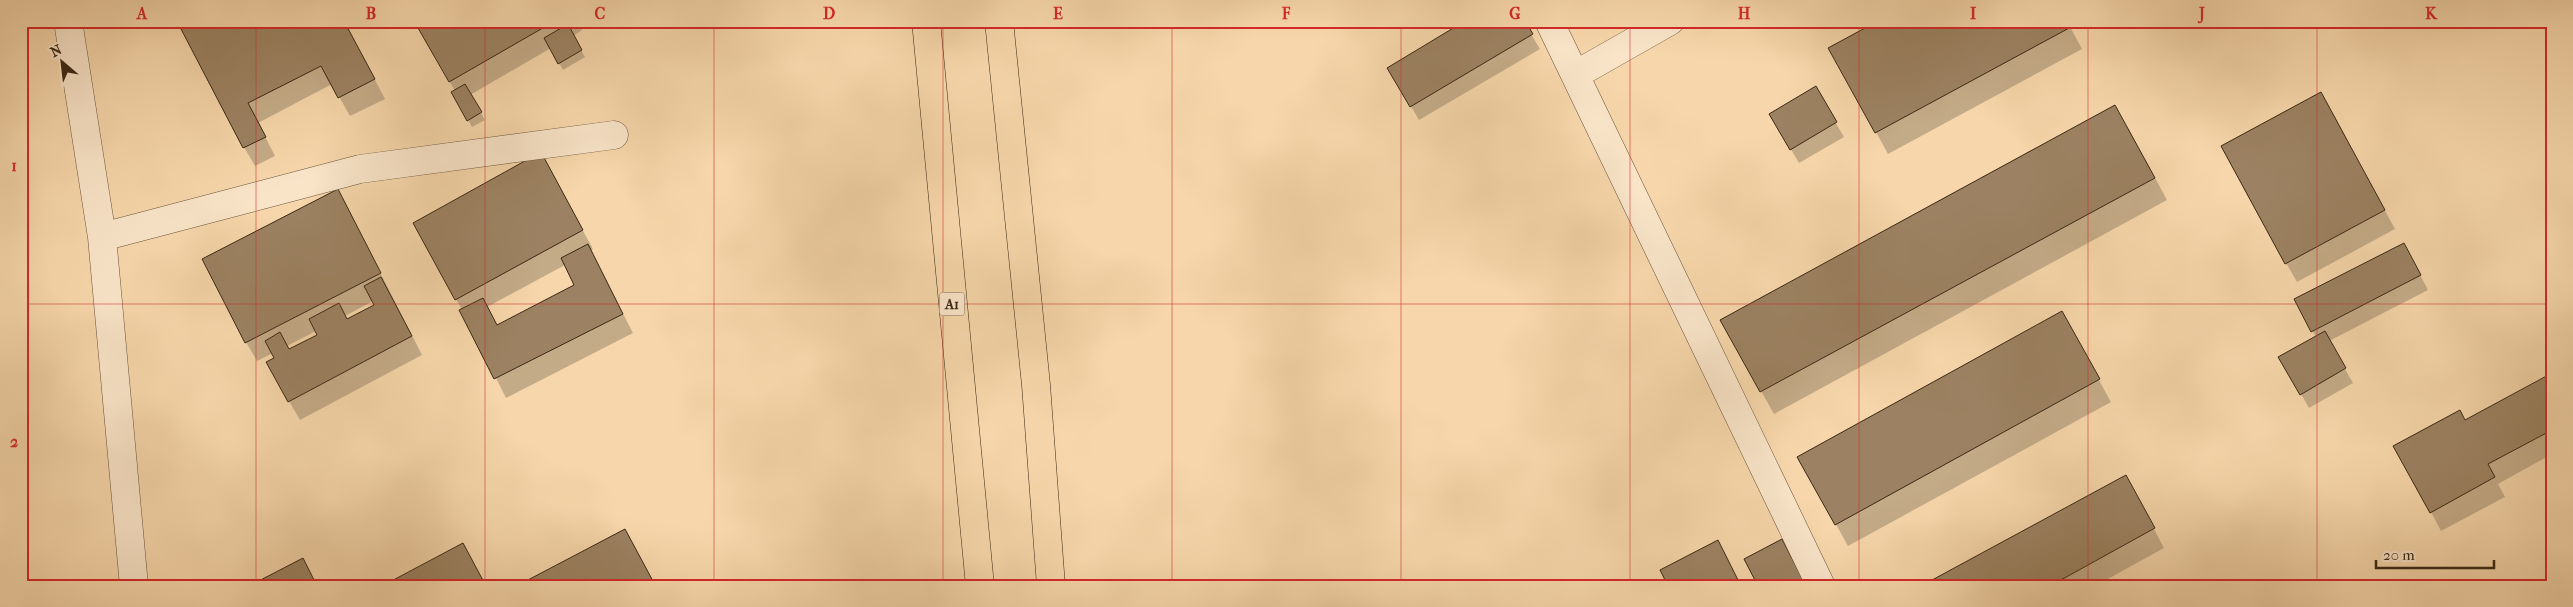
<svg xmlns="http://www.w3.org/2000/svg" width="2573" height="607" viewBox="0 0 2573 607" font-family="'IM FELL French Canon',serif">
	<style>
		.shadow { fill: #0003; fill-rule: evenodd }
		.building { fill: #9c8262; stroke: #3a2814 }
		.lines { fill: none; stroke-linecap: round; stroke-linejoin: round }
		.street-casing { stroke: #69543a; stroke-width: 29 }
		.highway-casing { stroke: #3a2814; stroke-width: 29 }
		.street { stroke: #f9e4c8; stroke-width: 28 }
		.highway { stroke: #f6d6aa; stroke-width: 28 }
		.grid { fill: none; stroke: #d62828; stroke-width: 1; stroke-opacity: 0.55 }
		.labels { text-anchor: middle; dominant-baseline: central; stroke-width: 4.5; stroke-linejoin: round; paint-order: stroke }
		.shield { fill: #f9e4c8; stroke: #73604a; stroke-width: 1 }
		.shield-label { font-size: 14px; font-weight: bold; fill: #3a2814 }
		.neatline { fill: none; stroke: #d62828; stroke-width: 2 }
		.grid-label { font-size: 16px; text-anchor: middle; font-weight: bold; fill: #d62828 }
	</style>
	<rect width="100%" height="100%" fill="#f6d6aa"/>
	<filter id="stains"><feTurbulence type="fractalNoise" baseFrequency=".004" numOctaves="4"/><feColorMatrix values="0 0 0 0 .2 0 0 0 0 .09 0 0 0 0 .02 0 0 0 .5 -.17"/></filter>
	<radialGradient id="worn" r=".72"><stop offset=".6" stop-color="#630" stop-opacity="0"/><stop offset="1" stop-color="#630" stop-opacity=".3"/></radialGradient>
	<path class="shadow" d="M344,21l41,78 -35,17 -18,-32 -74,39 17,33 -20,10 -11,-19 -4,-121z
		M415,21h162l5,9 -9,6 12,21 -22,13 -12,-22 -81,47 15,25 -13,7 -19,-35 2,-1z
		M1523,21l17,28 -121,71 -30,-52z
		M2067,21l15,28 -194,105 -12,-22z
		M1815,88l29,49 -45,26 -29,-49z
		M2331,112l64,117 -98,53 -11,-19z
		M2128,128l39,72 -393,214 -53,-94z
		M551,173l42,76 -2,2 42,82 -127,65 -44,-88 -47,-87zM565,265l11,21 -79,40 -10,-19z
		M348,209l74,146 -122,65 -11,-19 -16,-48 -16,8 -11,-19zM373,301l2,4 -28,15 -2,-4zM316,331l3,4 -29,16 -3,-5z
		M2412,259l16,31 -99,51 24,42 -44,25 -29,-51 36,-20 -21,-37z
		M2074,335l37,67 -263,144 -49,-88z
		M2552,375v79l-54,30 7,13 -64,34 -10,-19 34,-91z
		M2136,495l28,53 -69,38h-171z
		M1790,555l16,31h-46z"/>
	<path class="building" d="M196,21h41l2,4 8,-4h97l31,58 -37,19 -17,-32 -73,37 18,34 -23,11 -62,-119z
		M414,21h141l-106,61z
		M1465,21h60l8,13 -123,73 -23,-39z
		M1878,21h190l3,6 -196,106 -47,-85z
		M568,24l14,26 -24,14 -14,-26z
		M465,84l17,28 -15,9 -16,-29z
		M1816,86l21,36 -47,28 -21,-36z
		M2321,92l64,118 -100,54 -64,-118z
		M2115,105l40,73 -395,214 -40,-72z
		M541,152l42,78 -128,70 -42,-77z
		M338,189l43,84 -136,70 -43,-84z
		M2404,243l17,32 -110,57 -17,-33z
		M588,244l35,70 -129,65 -35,-69 24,-12 14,27 77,-40 -13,-27z
		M381,277l31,59 -124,66 -22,-40 8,-4 -9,-17 15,-9 9,17 28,-14 -8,-16 30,-16 8,16 27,-14 -10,-19z
		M2062,311l38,68 -265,146 -38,-68z
		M2325,331l21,37 -46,27 -22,-38z
		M2552,373v57l-64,34 7,13 -65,36 -37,-67 67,-36 5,10z
		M2126,475l29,53 -105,58h-129z
		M625,529l29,54 -5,3h-120l-3,-5z
		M1782,539l21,41 -10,6h-35l-14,-27z
		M1718,540l23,46h-73l-8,-16z
		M463,543l23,43h-104z
		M303,558l14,28h-68z"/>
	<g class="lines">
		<g class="street-casing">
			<path id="street" d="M68,21l34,216 32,349
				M1549,21l272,565
				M1575,75l95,-54
				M102,237l258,-68 254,-34"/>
		</g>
		<g class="highway-casing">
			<path id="highway" d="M926,21l54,565
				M999,21l37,364 15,201"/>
		</g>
		<use href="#street" class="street"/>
		<use href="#highway" class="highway"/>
	</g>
	<path class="grid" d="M256,21v565M485,21v565M714,21v565M943,21v565M1172,21v565M1401,21v565M1630,21v565M1859,21v565M2088,21v565M2317,21v565M21,304h2531"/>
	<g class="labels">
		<rect class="shield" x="939.5" y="292.5" width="25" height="23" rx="4"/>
		<g class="shield-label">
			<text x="952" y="304">A1</text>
		</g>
	</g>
	<rect width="2573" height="607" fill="none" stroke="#f6d6aa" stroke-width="55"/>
	<g transform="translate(62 62) rotate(332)" stroke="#f9e4c8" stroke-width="4" paint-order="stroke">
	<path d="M0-4L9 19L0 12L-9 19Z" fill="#3a2814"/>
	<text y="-8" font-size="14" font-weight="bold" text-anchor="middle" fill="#3a2814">N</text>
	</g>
	<path d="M2376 560v8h118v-8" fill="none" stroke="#3a2814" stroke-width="2.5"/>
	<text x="2383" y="560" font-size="15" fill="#3a2814" stroke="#f9e4c8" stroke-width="4" paint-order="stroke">20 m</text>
	<rect x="28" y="28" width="2518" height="552" class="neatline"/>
	<g class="grid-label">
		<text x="142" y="19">A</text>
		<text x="371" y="19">B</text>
		<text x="600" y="19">C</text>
		<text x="829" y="19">D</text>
		<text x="1058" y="19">E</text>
		<text x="1286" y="19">F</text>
		<text x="1515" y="19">G</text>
		<text x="1744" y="19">H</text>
		<text x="1973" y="19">I</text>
		<text x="2202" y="19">J</text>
		<text x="2431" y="19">K</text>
		<text x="14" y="171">1</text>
		<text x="14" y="447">2</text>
	</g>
	<rect width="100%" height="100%" filter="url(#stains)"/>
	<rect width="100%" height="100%" fill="url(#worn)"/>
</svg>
